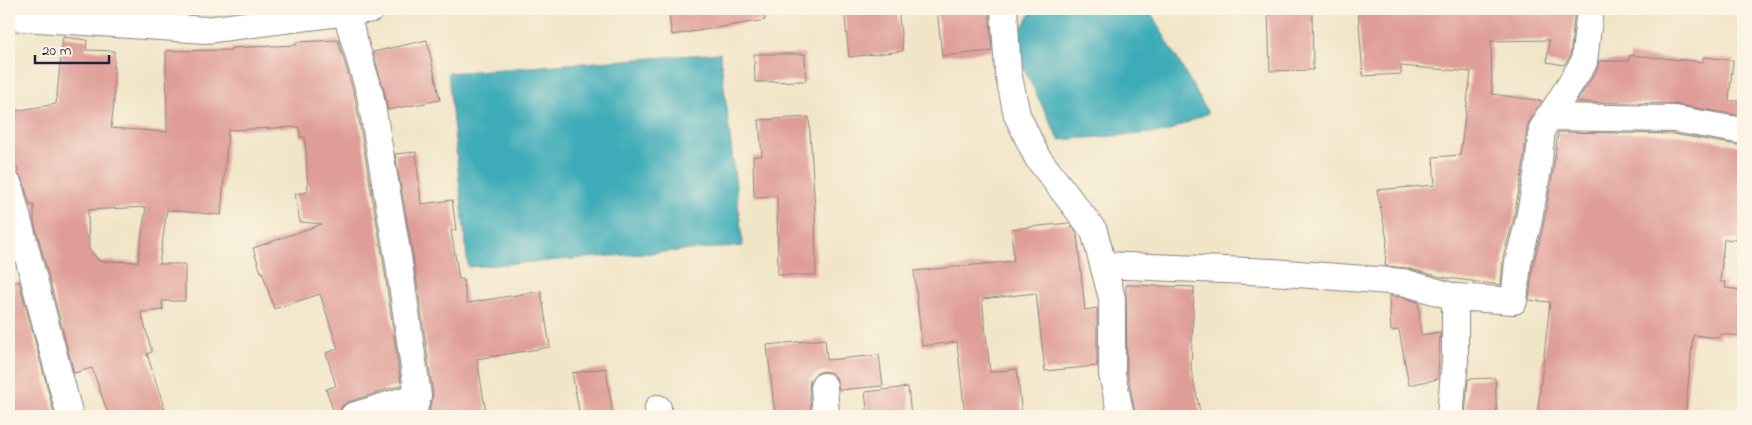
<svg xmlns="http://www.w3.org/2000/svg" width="1752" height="425" viewBox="0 0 1752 425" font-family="'Indie Flower',sans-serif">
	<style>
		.water { fill: #3cacb8; stroke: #2f677a }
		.building { fill: #df9d97; fill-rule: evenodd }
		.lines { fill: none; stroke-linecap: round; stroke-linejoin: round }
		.minor-casing { stroke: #8a8481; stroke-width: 28 }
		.minor { stroke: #fff; stroke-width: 26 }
	</style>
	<rect width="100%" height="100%" fill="#fcf5e5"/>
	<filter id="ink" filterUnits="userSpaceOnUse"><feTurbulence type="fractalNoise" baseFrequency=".02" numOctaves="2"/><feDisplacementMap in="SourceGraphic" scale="10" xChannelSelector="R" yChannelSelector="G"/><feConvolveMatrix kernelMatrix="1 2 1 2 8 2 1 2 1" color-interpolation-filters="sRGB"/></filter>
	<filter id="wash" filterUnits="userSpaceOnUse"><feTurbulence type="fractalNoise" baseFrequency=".0096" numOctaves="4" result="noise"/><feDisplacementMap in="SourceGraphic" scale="20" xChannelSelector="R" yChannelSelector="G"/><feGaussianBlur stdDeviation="1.12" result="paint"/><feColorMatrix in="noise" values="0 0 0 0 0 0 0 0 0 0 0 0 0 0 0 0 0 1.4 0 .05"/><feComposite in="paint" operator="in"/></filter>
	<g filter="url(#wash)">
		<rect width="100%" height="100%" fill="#f1e5c7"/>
		<path class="water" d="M1034,9h115l59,104 -41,19 -108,8 -48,-97z
			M720,53l23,193 -275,21 -20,-194z"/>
		<g id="blocks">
			<path class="building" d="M668,9h96l1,11 -93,15z
				M844,9h54l5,42 -54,6z
				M937,9h52l3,42 -50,5z
				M1268,9h44l1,61 -43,1z
				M1358,9h217l-5,48 -6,8 -17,-3 2,-22 -58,1 1,53 50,7 -7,9 -8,17 -4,41 -10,53 -10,37 -2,27 -60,-8 -34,-9 -22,-2 2,-26 -10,-50 58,-5 -2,-28 27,-2 11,-83 -70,-6v8l-38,2z
				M63,37l24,3 -1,10 28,1v51l-3,26 56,4 -1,-81 65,-1v-2l65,-3v-3l42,-2 17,57 28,162 18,126 -53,17 -6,4 -4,10h-3l-9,-27 10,-3 -10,-33 12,-4 -18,-55 -46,15 -12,-38 -1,1 -8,-24 69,-24 -22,-2 -5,-28 13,-2 -3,-55h-5l-1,-10 -71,3 -7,85 -54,-5 -8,54h26v37h-23l1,9 -22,2 11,40 -5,2 20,62h-58l-17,-48 -18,5 -40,-152v-16h-4l-7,-24 -5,-8 -1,-6 -6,1 -2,-13v-43l47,-8zM146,207l-8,55 -39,-1 -10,-12 -1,-39z
				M427,40l13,60 -52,10 -4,-20 -11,-38z
				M754,54h51l1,27 -51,1z
				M1630,55l73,7v-5l30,3 -4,41h14v15l-69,-12 -98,-2 21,-32 2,-9h30z
				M809,117l6,92 1,66h-38l-1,-79 -23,1 -1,-41h9l-3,-36z
				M1558,132l115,2 70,12v94l-19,-1 -4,43h6l-1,6 18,2v46l-23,-2v4l-27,-3 -8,81h-148l13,-114 -21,-2 4,-35 10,-38 10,-54z
				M416,152l5,52 31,-4 4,30h-5l8,49h4l4,24 74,-12 9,56 -73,12 9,54 -23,3h-35l5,-22 -20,-139 -18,-101z
				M1069,223l8,11 8,76 12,-2v58l-52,5 -9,-78 -54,6 8,73 27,-3 5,47h-57l-8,-74 -35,4 -8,-75 100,-10 -3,-32z
				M19,281l36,135h-46v-132z
				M1126,285l68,2 -3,82 10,47h-42l-1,-5 -22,5 -9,-44z
				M1389,296l11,1 18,5 3,33 19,-3 -2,47 -29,6 -10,-55 -8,1z
				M825,339l2,21 52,-5 4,31 -44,4 -3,-13 -6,-5 -7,-1 -8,3 -5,6 -1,7 2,29h-36l-8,-71z
				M606,368l7,48h-33l-8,-43z
				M1495,378l2,38h-32l3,-37z
				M908,387l3,29h-43l-3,-24z"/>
		</g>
	</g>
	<g filter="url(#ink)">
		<use href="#blocks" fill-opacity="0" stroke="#8a8481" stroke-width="1"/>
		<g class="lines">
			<g class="minor-casing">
				<path id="minor" d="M1004,9l4,63 9,43 20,42 57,74 18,67v76l9,42
					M346,13l24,81 28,163 20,139 -6,20
					M9,17l197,13 166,-21
					M1548,117l126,2 69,12
					M9,185l61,231
					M1103,265l169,7 131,10 52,15 59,4 4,-39 10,-38 10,-54 4,-41 42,-67 6,-53
					M824,386l2,30
					M658,408l1,8
					M353,416l65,-20
					M1450,416l5,-55v-64"/>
			</g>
			<use href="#minor" class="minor"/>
		</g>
	</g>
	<rect width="1752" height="425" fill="none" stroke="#fcf5e5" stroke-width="30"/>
	<path d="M35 55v8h74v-8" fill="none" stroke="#22223b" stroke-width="2.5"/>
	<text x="42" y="55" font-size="15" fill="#22223b" stroke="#fcf5e5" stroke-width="4" paint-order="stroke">20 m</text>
</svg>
